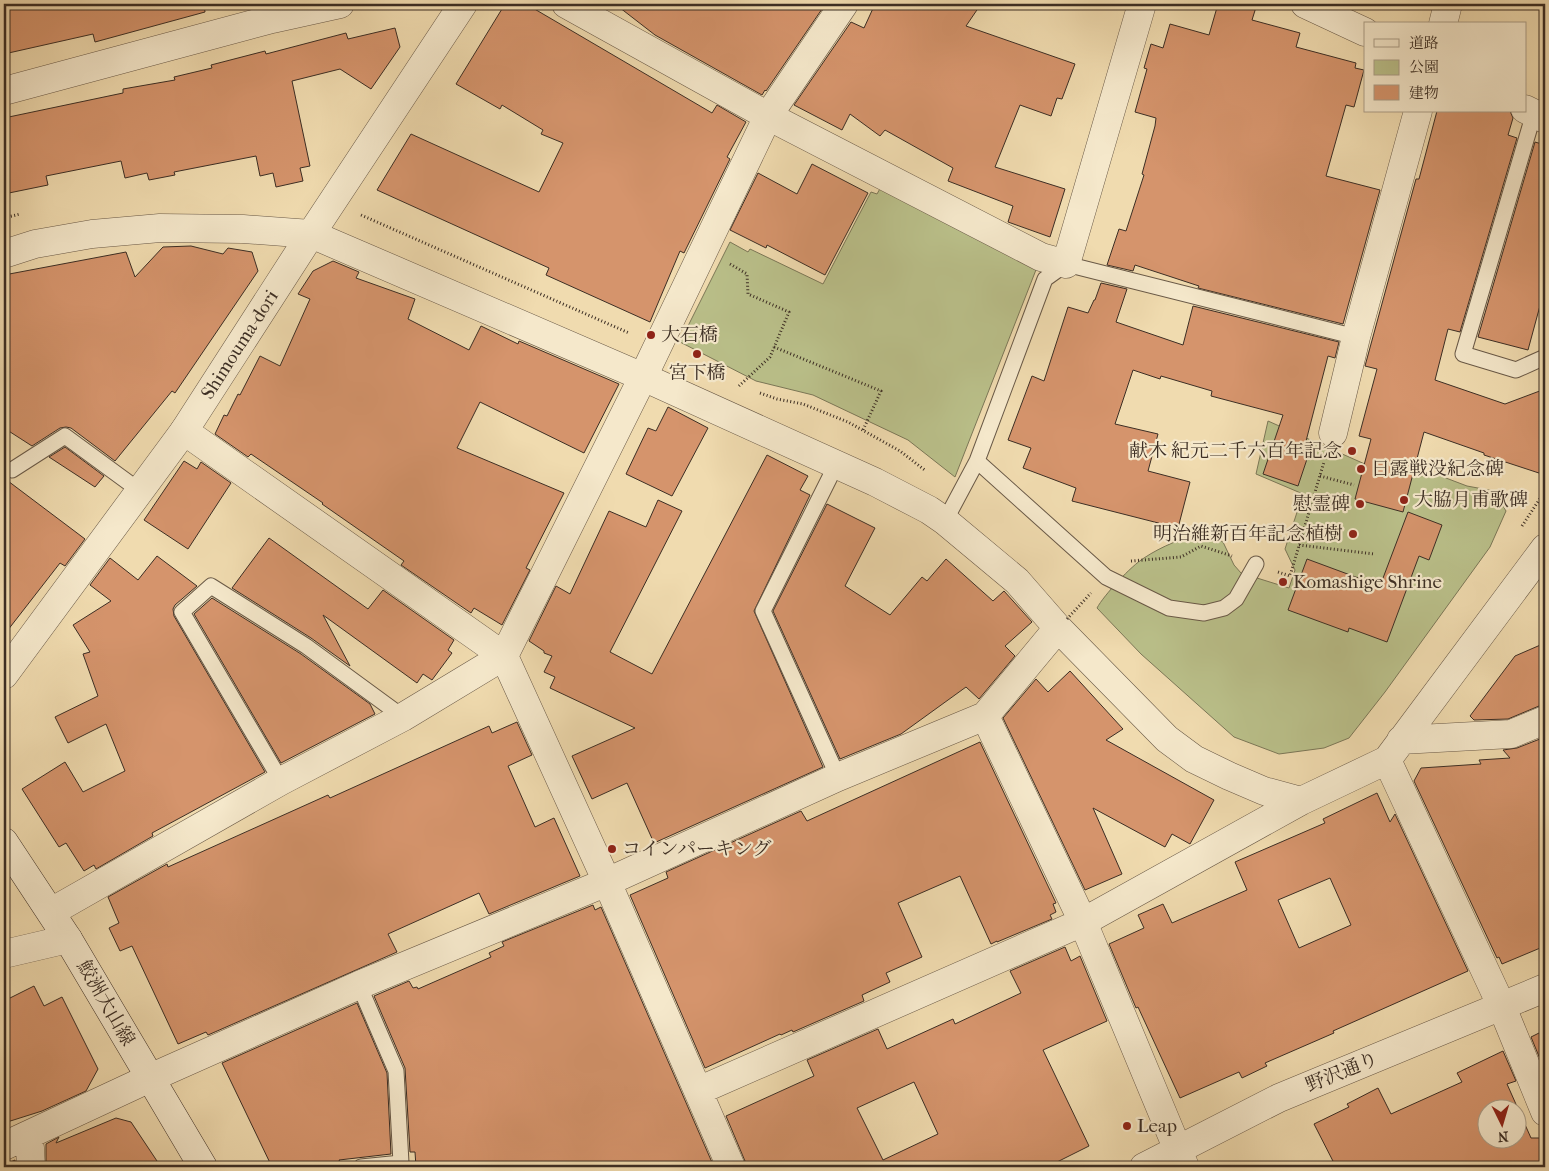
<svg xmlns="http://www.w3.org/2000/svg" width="1549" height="1171" viewBox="0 0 1549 1171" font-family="'IM FELL French Canon','Noto Serif JP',serif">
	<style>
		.green { fill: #bac08a; stroke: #7b7757 }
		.building { fill: #d5946c; stroke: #3c2e24; fill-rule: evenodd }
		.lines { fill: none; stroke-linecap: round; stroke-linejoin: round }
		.service-casing { stroke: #695947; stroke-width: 17 }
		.minor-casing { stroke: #695947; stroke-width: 29 }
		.tertiary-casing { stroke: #695947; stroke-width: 29 }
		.secondary-casing { stroke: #3c2e24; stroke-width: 29 }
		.path { stroke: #3c2e24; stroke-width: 3; stroke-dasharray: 1 2.5; stroke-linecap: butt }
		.service { stroke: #f5e8cb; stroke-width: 15 }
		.minor { stroke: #f5e8cb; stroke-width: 28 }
		.tertiary { stroke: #f5e8cb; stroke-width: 28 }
		.secondary { stroke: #f5e8cb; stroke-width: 28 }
		.path-bridge { stroke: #3c2e24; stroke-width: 3; stroke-dasharray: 1 2.5; stroke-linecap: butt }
		.poi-dot { fill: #8f2418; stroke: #f5e8cb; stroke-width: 2 }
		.labels { text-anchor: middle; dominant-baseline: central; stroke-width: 4.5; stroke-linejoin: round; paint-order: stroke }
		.poi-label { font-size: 19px; fill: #3c2e24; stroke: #f5e8cb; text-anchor: start }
		.street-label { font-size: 19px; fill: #3c2e24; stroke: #f5e8cb }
	</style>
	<rect width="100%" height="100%" fill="#f0dbaf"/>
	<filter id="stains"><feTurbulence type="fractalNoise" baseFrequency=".004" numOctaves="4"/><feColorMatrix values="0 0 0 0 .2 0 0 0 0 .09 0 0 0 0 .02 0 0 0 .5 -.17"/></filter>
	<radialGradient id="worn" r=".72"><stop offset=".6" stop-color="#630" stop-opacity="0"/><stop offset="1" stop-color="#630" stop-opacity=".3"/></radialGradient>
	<path class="green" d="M886,178l155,79 -86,220 -47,-37 -95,-45 -57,-14 -76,-39 50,-100 18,10 2,-3 73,35 48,-92 6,2z
		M1268,421l126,56 44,-2 29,11 27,5 12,20 -16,36 -105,145 -36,46 -25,10 -45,6 -45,-17 -93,-83 -44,-46c7,-13 34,-42 47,-50 18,-12 39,-20 60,-26l19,10 11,23 7,8 48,15 6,-18 -10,-21 18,-55 -47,-20z"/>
	<path class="building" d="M4,4h200l1,8 -110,30 -2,-8 -89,20z
		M505,4h21l186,109 5,-8 29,17 -19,35 3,2 -46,94 -4,-2 -30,71 -104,-47 3,-7 -172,-78 34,-56 128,58 24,-49 -22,-9 2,-4 -41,-25 -2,4 -44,-25z
		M615,4h196l11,5 -56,82 -1,-1 -3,5 -107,-60z
		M875,4h106l-15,22 109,38 -13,35 -5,-1 -6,18 -31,-11 -25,62 70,22 -15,48 -42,-15 5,-16 -65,-25 5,-13 -68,-38 -5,6 -30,-22 -8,16 -48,-25 57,-83 13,6z
		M1218,4h39l-5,16 48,13 -4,14 60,16 -1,5 9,2 -10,37 -8,-2 -20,71 54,14 -37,134 -145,-36 1,-2 -64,-21 -2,6 -26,-6 12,-36 7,2 18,-56 -2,-1 13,-48 1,-8 -21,-6 12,-43 -3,-1 7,-24 12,4 7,-24 39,11z
		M395,28l5,19 -29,42 -31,-20 -48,12 18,85 -10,2 3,13 -27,6 -3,-14 -13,3 -4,-20 -82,16 1,3 -26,5 -2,-7 -22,5 -4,-17 -75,15 2,9 -44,9v-76l119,-25v-4l52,-9 -1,-3 38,-9 -1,-3 54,-14 1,3 80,-21 2,6z
		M1437,111h73l3,7 -5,17 9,3 -57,194 -12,-3 -13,51 70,24 40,-15v86l-61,-20v-2l-60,-21 -21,80 -48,-13 16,-60 -12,-3 18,-67 -12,-3 51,-187h3z
		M1535,142l10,3v158l-4,-1 -13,48 -50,-13z
		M812,164l56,29 -43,82 -58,-30 -1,3 -36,-18 28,-57 39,21z
		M191,246l32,8 5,-6 24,4 6,19 -83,122 -3,-2 -57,70 -44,-33 -5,-1 -6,1 -28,18 -28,-18v-153l122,-23 9,25 28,-30z
		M333,261l26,11 -3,6 59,21 -7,20 61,31 12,-24 37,18 1,-3 100,43 -35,69 -104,-51 -23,46 107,45 -38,75 4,2 -28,55 -28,-17 -3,5 -70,-48 3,-4 -82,-57 1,-1 -72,-49 -3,3 -33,-23 9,-19 3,1 11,-22 2,1 20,-39 20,10 30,-67 -12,-5 15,-23z
		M1101,283l26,6 -11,33 67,23 10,-39 146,36 -4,16 -7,-2 -23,89 6,2 -13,39 -35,-12 20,-59 -72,-19 1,-5 -51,-15 -1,3 -27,-9 -18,54 43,10 -10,37 42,11 -12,46 -106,-27 4,-13 -53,-20 8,-20 -23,-8 24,-64 12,5 24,-74 20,6 6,-13h1z
		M668,407l40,21 -36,68 -46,-22 22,-46 8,3z
		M65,447l39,29 -9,11 -46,-30z
		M767,455l41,21 -8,14 10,5 -56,116 69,156 -169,76 -27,-60 -35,16 -20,-43 63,-28 -85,-40 5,-11 -11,-5 8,-16 -8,-3v-2l-15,-10 27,-55 14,8 39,-83 37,16 12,-27 24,11 -72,141 42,22z
		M184,461l13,8 4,-7 30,21 -43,66 -44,-29z
		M4,478l81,61 -20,27 -5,-3 -56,72z
		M827,504l48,24 -30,58 45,29 32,-38 5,4 19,-22 47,42 11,-10 28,31 -27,24 10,10 -36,43 -13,-12 -65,47 -61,25 -67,-148z
		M1408,512l34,13 -13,35 -10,-4 -32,86 -38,-14 -1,4 -60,-22 19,-51 73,27z
		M269,538l99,71 15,-19 71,50 -6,10 4,3 -20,27 -9,-6 -6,9 -94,-68 27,51 -39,-28 -79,-50z
		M157,556l40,30 -22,19 -2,4 1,7 91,156 -113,61 1,3 -57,33 -2,-4 -10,6 -18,-28 -7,4 -37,-58 43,-27 18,30 42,-21 -19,-47 -38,19 -13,-26 43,-21 -15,-42 7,-2 -17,-27 38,-24 -21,-16 20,-27 28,22z
		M212,598l89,56 69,50 5,10 -94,49 -87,-149z
		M1545,643v62l-6,1 -31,13 -34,1 -4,-4 45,-60z
		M1070,671l53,58 -17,11 108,60 -24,44 -18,-10 -7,13 -72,-39 29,66 -37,16 -82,-172 33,-39 12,13z
		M517,722l15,33 -24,11 27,61 19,-9 26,58 -91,38 -10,-21 -91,41 9,18 -189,83 -2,-3 -28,12 -46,-98 -12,5 -11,-23 10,-5 -11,-26 59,-33 1,3 160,-72 2,3 159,-72 3,7z
		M1545,737v209l-43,18 -3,-7 -2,1 -83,-177 7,-13 60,-4 -2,-4 31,-2 -7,-8 14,-2z
		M980,742l76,161 -3,1 3,8 -6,3 2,4 -55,23v-1l-6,3 -31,-68 -62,27 24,54 -36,16 4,9 -28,13 2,6 -71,31 -1,-2 -11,5 -1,-1 -75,34 -75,-173 38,-17 -2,-6 135,-61 6,10z
		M1377,793l13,29 5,-8 73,157 -135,60 1,2 -69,30 2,3 -25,12 -3,-6 -59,26 -42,-91 -2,1 -27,-64 35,-16 -6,-13 25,-11 9,19 75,-33 -12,-28 90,-39 -2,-4zM1330,878l21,47 -52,23 -21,-48z
		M593,905l2,5 6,-3 113,260h-298l-1,-15h-5l-5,-84 -31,-72 35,-15 4,7 4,-1 1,2 73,-32 -2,-4 15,-7 -2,-4z
		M1065,947l6,14 9,-5 27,65 -64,29 46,96 -42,21h-301l-1,-6 -19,-45 88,-40 -7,-16 71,-31 9,20 66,-30 2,5 66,-31 -11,-22zM914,1082l24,52 -55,26 -26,-52z
		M34,986l10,20 18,-9 36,72 -12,22 -44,20 -38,12v-122z
		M357,1003l30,70 4,81 -52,6 3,7h-70l-50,-104z
		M1545,1030v41l-14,-34z
		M1503,1051l13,30 -9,3 24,54h14v29h-209l-22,-43 35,-17 -2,-3 31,-16 13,26 71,-32 -5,-9zM1486,1108h30v30h-30z
		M116,1118l15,4 30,45h-115v-23l13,-7 -3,6z
		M15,1160v7h-11v-2z"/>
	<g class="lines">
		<g class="service-casing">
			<path id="service" d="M1534,113l-71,241 53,16 29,-13
				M977,461l129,116 63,31 35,5 20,-5 12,-9 20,-35
				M836,465l-73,146 75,166
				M12,470l53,-34 75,55
				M945,521l32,-60 68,-182 21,-15 290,73
				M281,781l-99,-169 29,-26 95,60 97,71
				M359,985l37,86 5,92 -40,4"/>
		</g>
		<g class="minor-casing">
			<path id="minor" d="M566,4l202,112 273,141 25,7 76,-260
				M1305,4l60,28
				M1443,24l5,-20
				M1525,109l20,10
				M4,254l31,-10 57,-10 68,-6 83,1 68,5 332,143 232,105 54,28 16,11 72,60 41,47 109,111 27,20 35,17 35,15 37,10
				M184,431l320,225 103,226 124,285
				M1333,433l23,-96 62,-226
				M985,716l98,206 102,245
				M1401,740l110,-6 34,-14
				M1387,760l115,247 43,105
				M51,912l230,-131 122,-64 101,-61 139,-279 125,-261 76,-112
				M4,954l64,-15
				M698,1091l385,-169 218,-121 86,-41 158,-212
				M27,1136l3,12 1,19
				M4,1146l146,-68 209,-93 248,-103 231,-105 147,-61 73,-88"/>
		</g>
		<g class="tertiary-casing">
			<g id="tertiary">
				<path d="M4,91l268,-72 68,-15"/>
				<path id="s1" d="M4,675l180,-244 127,-197 152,-230"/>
				<path d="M1144,1167l135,-69 266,-110"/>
			</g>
		</g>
		<g class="secondary-casing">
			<path id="secondary" d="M4,842l64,97 135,228"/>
		</g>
		<path class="path" d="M361,215l268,118
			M4,218l16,-4
			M730,264l17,10 1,20 41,18 -19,45 -31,29
			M774,347l107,44 -18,39
			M760,393l17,6 26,5 45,18 52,29 26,20
			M1320,476l34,9
			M1522,526l23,-35
			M1299,545l75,9
			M1131,561l50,-4 20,-11 31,10
			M1278,572l12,4 34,-114"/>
		<use href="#service" class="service"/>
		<use href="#minor" class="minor"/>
		<use href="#tertiary" class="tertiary"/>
		<use href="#secondary" class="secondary"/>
		<path class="path-bridge" d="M1067,619l24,-26"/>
	</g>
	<g class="poi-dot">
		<circle cx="651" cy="335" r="5"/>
		<circle cx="697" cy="354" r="5"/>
		<circle cx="1352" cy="451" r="5"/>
		<circle cx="1361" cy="469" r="5"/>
		<circle cx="1404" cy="500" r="5"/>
		<circle cx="1360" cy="504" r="5"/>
		<circle cx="1353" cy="534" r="5"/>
		<circle cx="1283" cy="582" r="5"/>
		<circle cx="612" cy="849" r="5"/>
		<circle cx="1127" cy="1126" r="5"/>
	</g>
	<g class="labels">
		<g class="poi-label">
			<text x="661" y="335">大石橋</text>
			<text x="697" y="373" text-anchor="middle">宮下橋</text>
			<text x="1342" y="451" text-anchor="end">献木 紀元二千六百年記念</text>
			<text x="1371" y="469">日露戦没紀念碑</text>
			<text x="1414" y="500">大脇月甫歌碑</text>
			<text x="1350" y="504" text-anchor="end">慰霊碑</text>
			<text x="1343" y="534" text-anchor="end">明治維新百年記念植樹</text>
			<text x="1293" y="582">Komashige Shrine</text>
			<text x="622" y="849">コインパーキング</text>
			<text x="1137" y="1126">Leap</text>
		</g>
		<g class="street-label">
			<text stroke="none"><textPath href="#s1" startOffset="406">Shimouma-dori</textPath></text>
			<text transform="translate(106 1003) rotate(60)">鮫洲大山線</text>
			<text transform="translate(1342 1072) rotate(-22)">野沢通り</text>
		</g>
	</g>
	<rect width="1549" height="1171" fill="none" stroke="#f0dbaf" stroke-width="20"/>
	<rect x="5" y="5" width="1539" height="1161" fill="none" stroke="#3c2e24" stroke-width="2.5"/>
	<rect x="10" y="10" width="1529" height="1151" fill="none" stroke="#3c2e24"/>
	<rect x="1364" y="22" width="162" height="90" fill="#f5e8cb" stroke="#ab9e88"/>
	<rect x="1374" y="39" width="25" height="8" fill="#f5e8cb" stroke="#ab9e88"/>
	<text x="1409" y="48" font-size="15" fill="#3c2e24">道路</text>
	<rect x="1374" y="60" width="25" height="15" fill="#bac08a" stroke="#ab9e88"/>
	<text x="1409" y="72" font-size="15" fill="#3c2e24">公園</text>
	<rect x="1374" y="85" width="25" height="15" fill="#d5946c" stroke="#ab9e88"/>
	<text x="1409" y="98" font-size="15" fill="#3c2e24">建物</text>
	<g transform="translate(1502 1124) rotate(175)"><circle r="24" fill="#f5e8cb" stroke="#ab9e88"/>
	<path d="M0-4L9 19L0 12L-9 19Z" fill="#8f2418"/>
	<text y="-8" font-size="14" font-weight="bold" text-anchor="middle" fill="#3c2e24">N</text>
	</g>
	<rect width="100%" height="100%" filter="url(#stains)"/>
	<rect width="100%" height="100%" fill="url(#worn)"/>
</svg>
